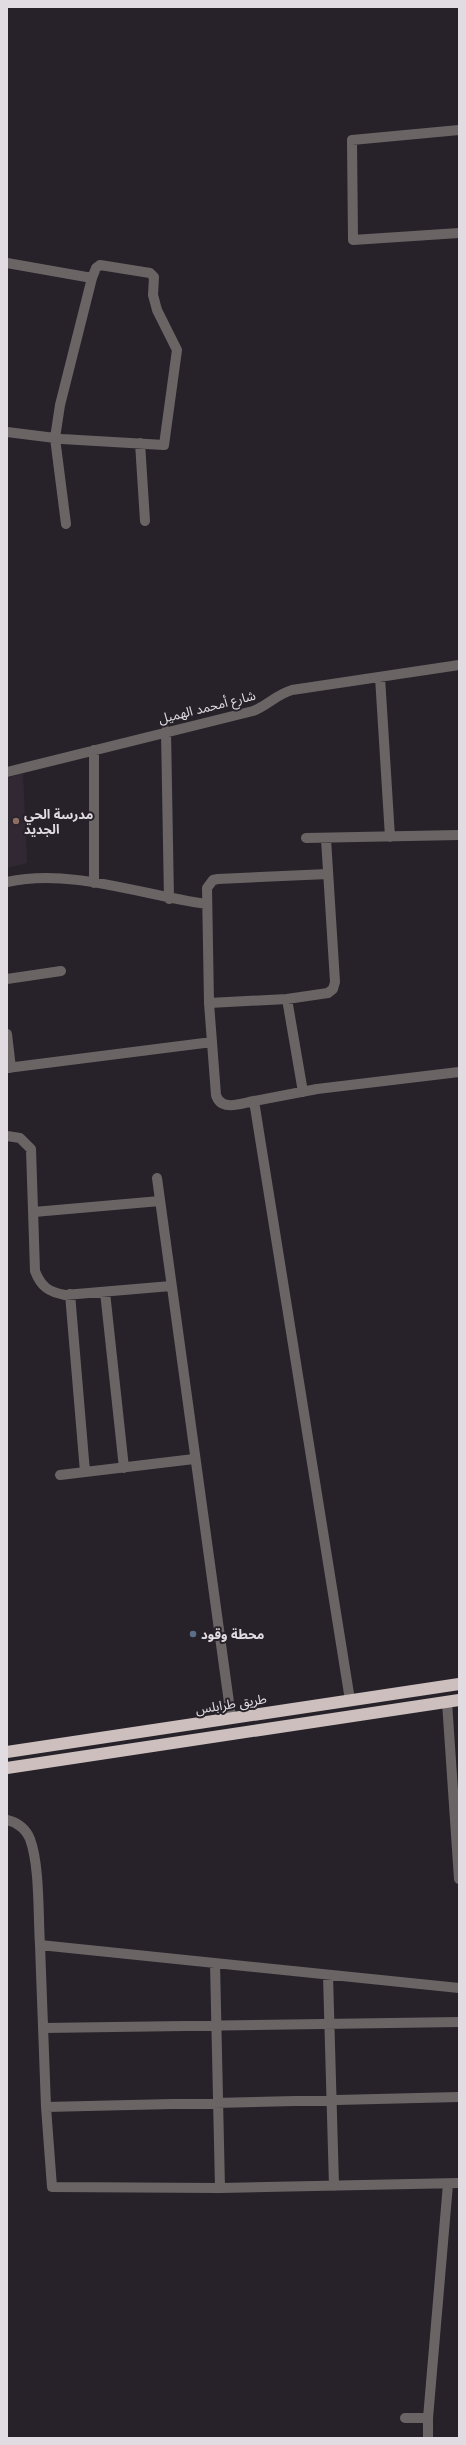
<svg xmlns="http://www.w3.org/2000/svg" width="466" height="2445" viewBox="0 0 466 2445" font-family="Lora,'Noto Sans Arabic',serif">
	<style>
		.built { fill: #312834 }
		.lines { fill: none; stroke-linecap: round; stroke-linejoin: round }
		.minor { stroke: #6a6564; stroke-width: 10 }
		.highway { stroke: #ccbfbe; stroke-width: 12 }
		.education-dot { fill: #8d6e63; stroke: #272229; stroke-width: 1.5 }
		.service-dot { fill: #5c6f8a; stroke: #272229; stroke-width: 1.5 }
		.labels { text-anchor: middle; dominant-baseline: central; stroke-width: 4; stroke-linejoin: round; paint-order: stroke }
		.street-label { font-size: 13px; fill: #e0dce1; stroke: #272229 }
		.poi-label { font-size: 13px; font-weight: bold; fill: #e0dce1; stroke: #272229; text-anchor: start }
	</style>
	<rect width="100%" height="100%" fill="#272229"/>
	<path class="built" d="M23,773l4,90 -20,5v-90z"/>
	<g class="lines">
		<path class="minor" d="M459,130l-107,10 1,100 106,-7
			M7,263l85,15
			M7,432l48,6 7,1 102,6 13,-95 -20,-40 -4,-15 1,-18 -4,-4 -50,-8 -4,3 -4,10 -32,127 -5,33 11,86
			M140,443l5,78
			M380,677l10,160
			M166,731l3,168
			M7,772l246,-61c14,-5 24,-17 39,-21l167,-25
			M306,838l153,-3
			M7,882c65,-14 134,13 199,22
			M94,883v-133
			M7,979l54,-8
			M287,999l16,93
			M209,1003l78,-4 41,-6 5,-4 2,-7 -9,-143
			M7,1034l4,34
			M7,1068l205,-26
			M254,1101c-12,2 -33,11 -38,-6l-7,-92 -2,-115 6,-8 5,-1 110,-5
			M7,1136l13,2 11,11 4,122c6,16 14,21 30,24l106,-9
			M157,1178l74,539
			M34,1212l126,-11
			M105,1292l19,176
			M70,1294l15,178
			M60,1475l134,-16
			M350,1700l-96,-599 63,-12 142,-17
			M447,1702l12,177
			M7,1820c10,2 19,9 23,19 10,27 8,77 10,106
			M215,1963l5,225
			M328,1975l6,211
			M459,1988l-419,-43 6,162 6,80 168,1 239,-5
			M43,2028l416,-6
			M46,2107l413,-10
			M405,2418h23l20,-234
			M428,2438v-20"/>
		<path class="highway" d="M7,1752l452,-68
			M7,1768l452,-68"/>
	</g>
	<circle class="education-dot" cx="16" cy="821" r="4"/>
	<circle class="service-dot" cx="193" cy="1634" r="4"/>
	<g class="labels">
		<g class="street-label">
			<text transform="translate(207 707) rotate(-14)">شارع أمحمد الهميل</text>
			<text transform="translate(231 1704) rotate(-9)">طريق طرابلس</text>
		</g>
		<g class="poi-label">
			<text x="24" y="814">مدرسة الحي<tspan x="24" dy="15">الجديد</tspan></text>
			<text x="201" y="1634">محطة وقود</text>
		</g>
	</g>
	<rect width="466" height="2445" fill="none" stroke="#e0dce1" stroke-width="16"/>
</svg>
